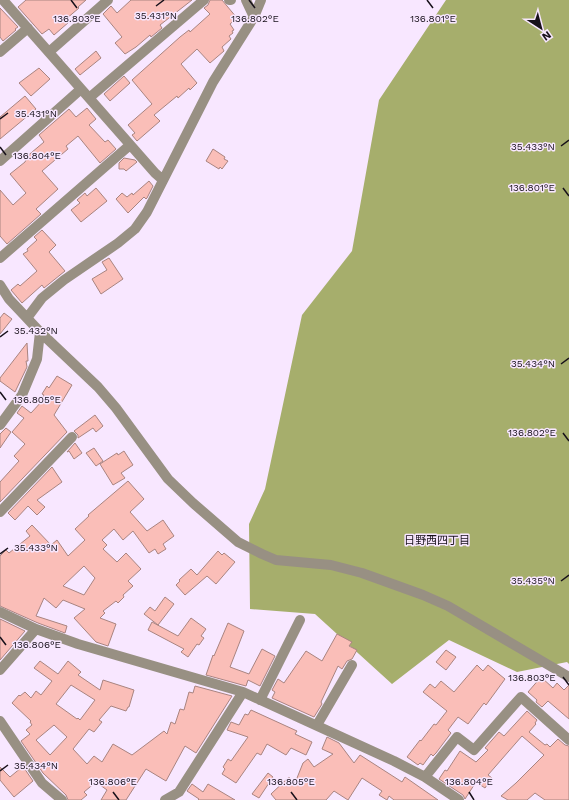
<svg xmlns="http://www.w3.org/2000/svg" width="569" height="800" viewBox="0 0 569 800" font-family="'Work Sans','Noto Sans JP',sans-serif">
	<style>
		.forest { fill: #a6ae6c }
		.building { fill: #fabeb8; stroke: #a98480; fill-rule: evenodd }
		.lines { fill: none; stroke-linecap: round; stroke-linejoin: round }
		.minor { stroke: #989083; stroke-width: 10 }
		.ticks { fill: none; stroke: #17101a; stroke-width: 1.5 }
		.labels { text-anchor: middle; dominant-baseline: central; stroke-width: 3; stroke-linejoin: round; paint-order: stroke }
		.neighbourhood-label { font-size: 11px; fill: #17101a; stroke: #f8e7ff }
		.ticks-label { font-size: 10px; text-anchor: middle; fill: #17101a; stroke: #f8e7ff; stroke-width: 3; stroke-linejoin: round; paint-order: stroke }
	</style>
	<rect width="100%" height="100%" fill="#f8e7ff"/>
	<path class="forest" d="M446,0h123v664l-2,-2 -50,10 -68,-32 -57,44 -77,-70 -65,-5 -1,-85 16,-35 37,-174 50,-64 27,-151z"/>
	<path class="building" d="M26,0h60l-8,7 1,1 -13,11 3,3 -15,13 -5,-6 -7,5 -24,-27z
		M131,0h61l-32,25 2,3 -11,9 -1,-2 -14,12 -11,7 -10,-11 7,-6 -19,-23 8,-8 6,7z
		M210,0h12l15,18 -7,6 4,6 -2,1 1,2 -4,3 2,3 -9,8 2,4 -14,12 -13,-14 -16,15 16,19 -7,7 -1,-2 -11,10 -1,-2 -23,19 6,6 -23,20 -5,-6 3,-2 -7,-8 24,-21 -20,-24 48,-43 9,-7 1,2 20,-18 -6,-6 4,-3z
		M0,8l18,19 -3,2 1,1 -13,11 -3,-4z
		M96,51l5,7 -21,17 -5,-6z
		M39,68l11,11 -19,17 -12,-13z
		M124,76l6,7 -20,18 -6,-7z
		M25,96l11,13 -36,30v-22z
		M87,108l9,11 -7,6 16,17 3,-2 8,9 -16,14 -22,-27 -12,10 2,3 -26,22 16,18 -22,20 5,5 -34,30 -7,-8v-46l13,15 13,-12 -16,-19 15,-12 1,-2 -1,-2 19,-16 -5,-7 30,-26 7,8z
		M213,149l12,8 -1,2 4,2 -6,8 -2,-2 -1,2 -13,-8z
		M124,158l11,2 2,2 -11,9 -2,-2h-5v-6z
		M149,181l4,5 -6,12 -1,1 -2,-2 -16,16 -12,-14 6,-6 5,4 5,-4 1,2z
		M96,188l11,13 -26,21 -10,-12 9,-7 -3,-3 8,-7 2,3z
		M42,230l14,15 -7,7 16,19 -21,17 -2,-3 -20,18 -11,-13 7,-6 2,2 17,-15 -14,-17 5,-3 -1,-2 10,-9 -3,-3z
		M109,258l14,21 -22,15 -9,-15 15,-9 -5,-8z
		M4,313l8,6 -12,15v-16z
		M27,343l1,18h-2l1,6 -12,25 -15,-11v-3z
		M57,376l15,9 -18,30 13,17 -67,70v-20l19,-21 -5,-5 11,-12 -13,-12 12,-14 -7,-5 5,-7 9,7 12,-13 -1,-1 2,-4 -2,-1 5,-8 2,2z
		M95,415l8,11 -7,6 -3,-4 -15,10v-3l-4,-4z
		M6,428l5,4 -11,16v-14z
		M75,443l7,10 -8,6 -5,-8 -2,1z
		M94,448l9,13 -7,5 -10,-13z
		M124,451l9,14 -12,8 4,5 -12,7 -13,-21 17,-11 1,2z
		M52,467l10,15 -25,18 8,7 -8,8 -9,-9 -13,14 -7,-7z
		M128,481l16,18 -14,13 17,19 16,-11 11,16 -11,8 3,5 -8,5 -3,-5 -6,4 -16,-22 -10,9 -9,-11 -12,11 5,5 -4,4 14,13 9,-9 15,16 -13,12 5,5 -10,9 1,2 -6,6 -2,-2 -13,10 2,2 -5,5 16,6 -8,22 -12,-4 -22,-24 11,-9 -22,-9 -7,8 -12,-10 -8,18 31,10 -2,7 -27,-10 -38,-17v-50l6,-6 3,3 21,-17 -4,-5 6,-6 19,20 6,-5 11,16 17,-16 -10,-11 14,-13 -1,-1zM84,566l11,12 -11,17 -21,-9z
		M218,551l4,4 2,-2 11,9 -19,22 -9,-8 -22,19 -9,-10 4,-4 -1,-1 12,-11 6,6z
		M165,597l9,7 -16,21 -14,-11 6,-7 5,4z
		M191,618l15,11 -5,7 3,2 -5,7 -2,-1 -9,13 -7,-5 3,-3 -36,-19 4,-8 26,14z
		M0,619l25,12 -25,29z
		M228,623l16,8 -14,36 19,7 13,-25 13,7 -15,30 -12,-6 -2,6 -40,-11 7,-20 1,1z
		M337,634l15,8 -3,4 8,4 -5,9 -5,2 -5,8 -4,-3 -17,36 1,2 -8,13 -42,-19 3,-6 -3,-2 6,-11 6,4 22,-32 16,10z
		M446,650l10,7 -10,13 -10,-8z
		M40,661l18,13 10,-13 13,11 -3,3 22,15 3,-10 31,10 -5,17h-1l-2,4 -15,-5 -12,14 3,2 -8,10 -5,-3 -16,20 14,15 7,-8 8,6 11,-18 19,11 32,-24 3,3 4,-12 4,2 5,-15 4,1 5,-18 4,1 2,-7 37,10 -36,57 -11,-7 -19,35 -20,-12 -20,31h-25l6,-10 -11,-8 -12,10 3,3 -6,5h-13l-2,-5 -23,-22 -22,-32 9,-7 -4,-4 6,-5 -2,-3 1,-1 -19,-18 7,-8 1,1 5,-4 6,6 5,-7 5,4 11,-14 -18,-13zM71,685l24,15 -15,20 -2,-2 -1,1 -21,-15zM54,725l13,12 -17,18 -14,-15z
		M477,665l6,6 5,-6 17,14 -19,26 -2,-2 -16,21 -10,-7 -10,13 3,3 -15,20 -3,3 -2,-2 -8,11 -3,-2 -2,2 -11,-8 13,-17 1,1 13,-17 2,1 11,-14 -24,-19 7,-8 5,4 6,-7 13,11z
		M541,677l12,11 4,-5 7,7 5,-5v34l-21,-18 -6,6 -6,-5 1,-2 -9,-8z
		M251,710l46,21 -2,3 17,8 -6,13 -15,-7 -5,7 -19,-11 -6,11 -4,-2 -21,30 -14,-9 3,-5 -2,-2 5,-8 3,2 17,-24 -21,-7 4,-8 8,3 6,-11 3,1z
		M527,711l10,9 -2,3 1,1 -7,8 16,13 2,-1 3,3 8,-8 7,6 4,1v54h-24l-10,-7 -8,7h-19l-7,-4 15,-13 28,-28 -22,-19 -34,39 4,3 -7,10 -9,-6 -11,17 -2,-4 -24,-16 6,-9 2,1 13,-20 16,11 12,-12 -3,-2 14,-16 5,4z
		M327,737l12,6 15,20 6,-8 42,27 3,-5 33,23h-44l-5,-4 -2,4 -8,-5 3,-4 -20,-13 -14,22 -14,-9 -8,9h-50l-5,-6 18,-17 6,6 8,-20 5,-4 6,8 19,-13 -11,-5z
		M22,765l11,16 -19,16 -14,-17v-13l10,10 12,-10z
		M268,773l5,4 -14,21 -7,-4z
		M192,784l11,8 5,-8 27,16h-37l1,-1 -12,-8z"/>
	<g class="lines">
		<path class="minor" d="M3,0l152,173 8,7
			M229,0h2
			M246,0l8,17
			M0,52l28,-24
			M49,52l59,-52
			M89,98l115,-98
			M0,161l81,-72
			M0,258l130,-113
			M0,285l9,14 31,33 -3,27 -15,36 -22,30
			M27,318l15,-20 22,-18 54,-37 17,-14 12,-17 66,-130 41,-65 7,-17
			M40,332l58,55 18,21 52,71 25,24 45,39 24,12 14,6 55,5 31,8 61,22 25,11 121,71
			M0,512l72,-75
			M0,612l36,17 42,15 165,48 151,69 31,16 34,23
			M0,670l36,-41
			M260,700l40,-80
			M0,721l42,62 20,17
			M317,725l35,-60
			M425,777l32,-40 17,13 47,-53 48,43
			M165,800l14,-8 64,-100"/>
	</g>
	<path class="ticks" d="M71,0l6,8M249,0l6,8M427,0l6,8M156,6l8,-6M0,119l8,-6M561,146l8,-6M0,147l6,8M563,188l6,8M0,337l8,-6M561,364l8,-6M0,392l6,8M563,433l6,8M0,554l8,-6M561,581l8,-6M0,637l6,8M563,677l6,8M0,771l8,-6M113,792l6,8M291,792l6,8M469,792l5,8"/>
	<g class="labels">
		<g class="neighbourhood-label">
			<text x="437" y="540">日野西四丁目</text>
		</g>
	</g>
	<g class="ticks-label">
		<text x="156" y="19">35.431°N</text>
		<text x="77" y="22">136.803°E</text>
		<text x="255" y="22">136.802°E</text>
		<text x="433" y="22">136.801°E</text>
		<text x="36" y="117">35.431°N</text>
		<text x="533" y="150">35.433°N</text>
		<text x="37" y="159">136.804°E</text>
		<text x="532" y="191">136.801°E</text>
		<text x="36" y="334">35.432°N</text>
		<text x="533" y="367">35.434°N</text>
		<text x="37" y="403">136.805°E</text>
		<text x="532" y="436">136.802°E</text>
		<text x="36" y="551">35.433°N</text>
		<text x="533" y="584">35.435°N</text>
		<text x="37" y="648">136.806°E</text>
		<text x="532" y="681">136.803°E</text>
		<text x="36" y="769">35.434°N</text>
		<text x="113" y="785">136.806°E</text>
		<text x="291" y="785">136.805°E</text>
		<text x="469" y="785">136.804°E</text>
	</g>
	<g transform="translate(541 28) rotate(144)" stroke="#f8e7ff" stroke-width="3" paint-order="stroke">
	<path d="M0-3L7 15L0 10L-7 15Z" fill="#17101a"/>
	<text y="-6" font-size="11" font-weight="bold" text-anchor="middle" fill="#17101a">N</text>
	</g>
</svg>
